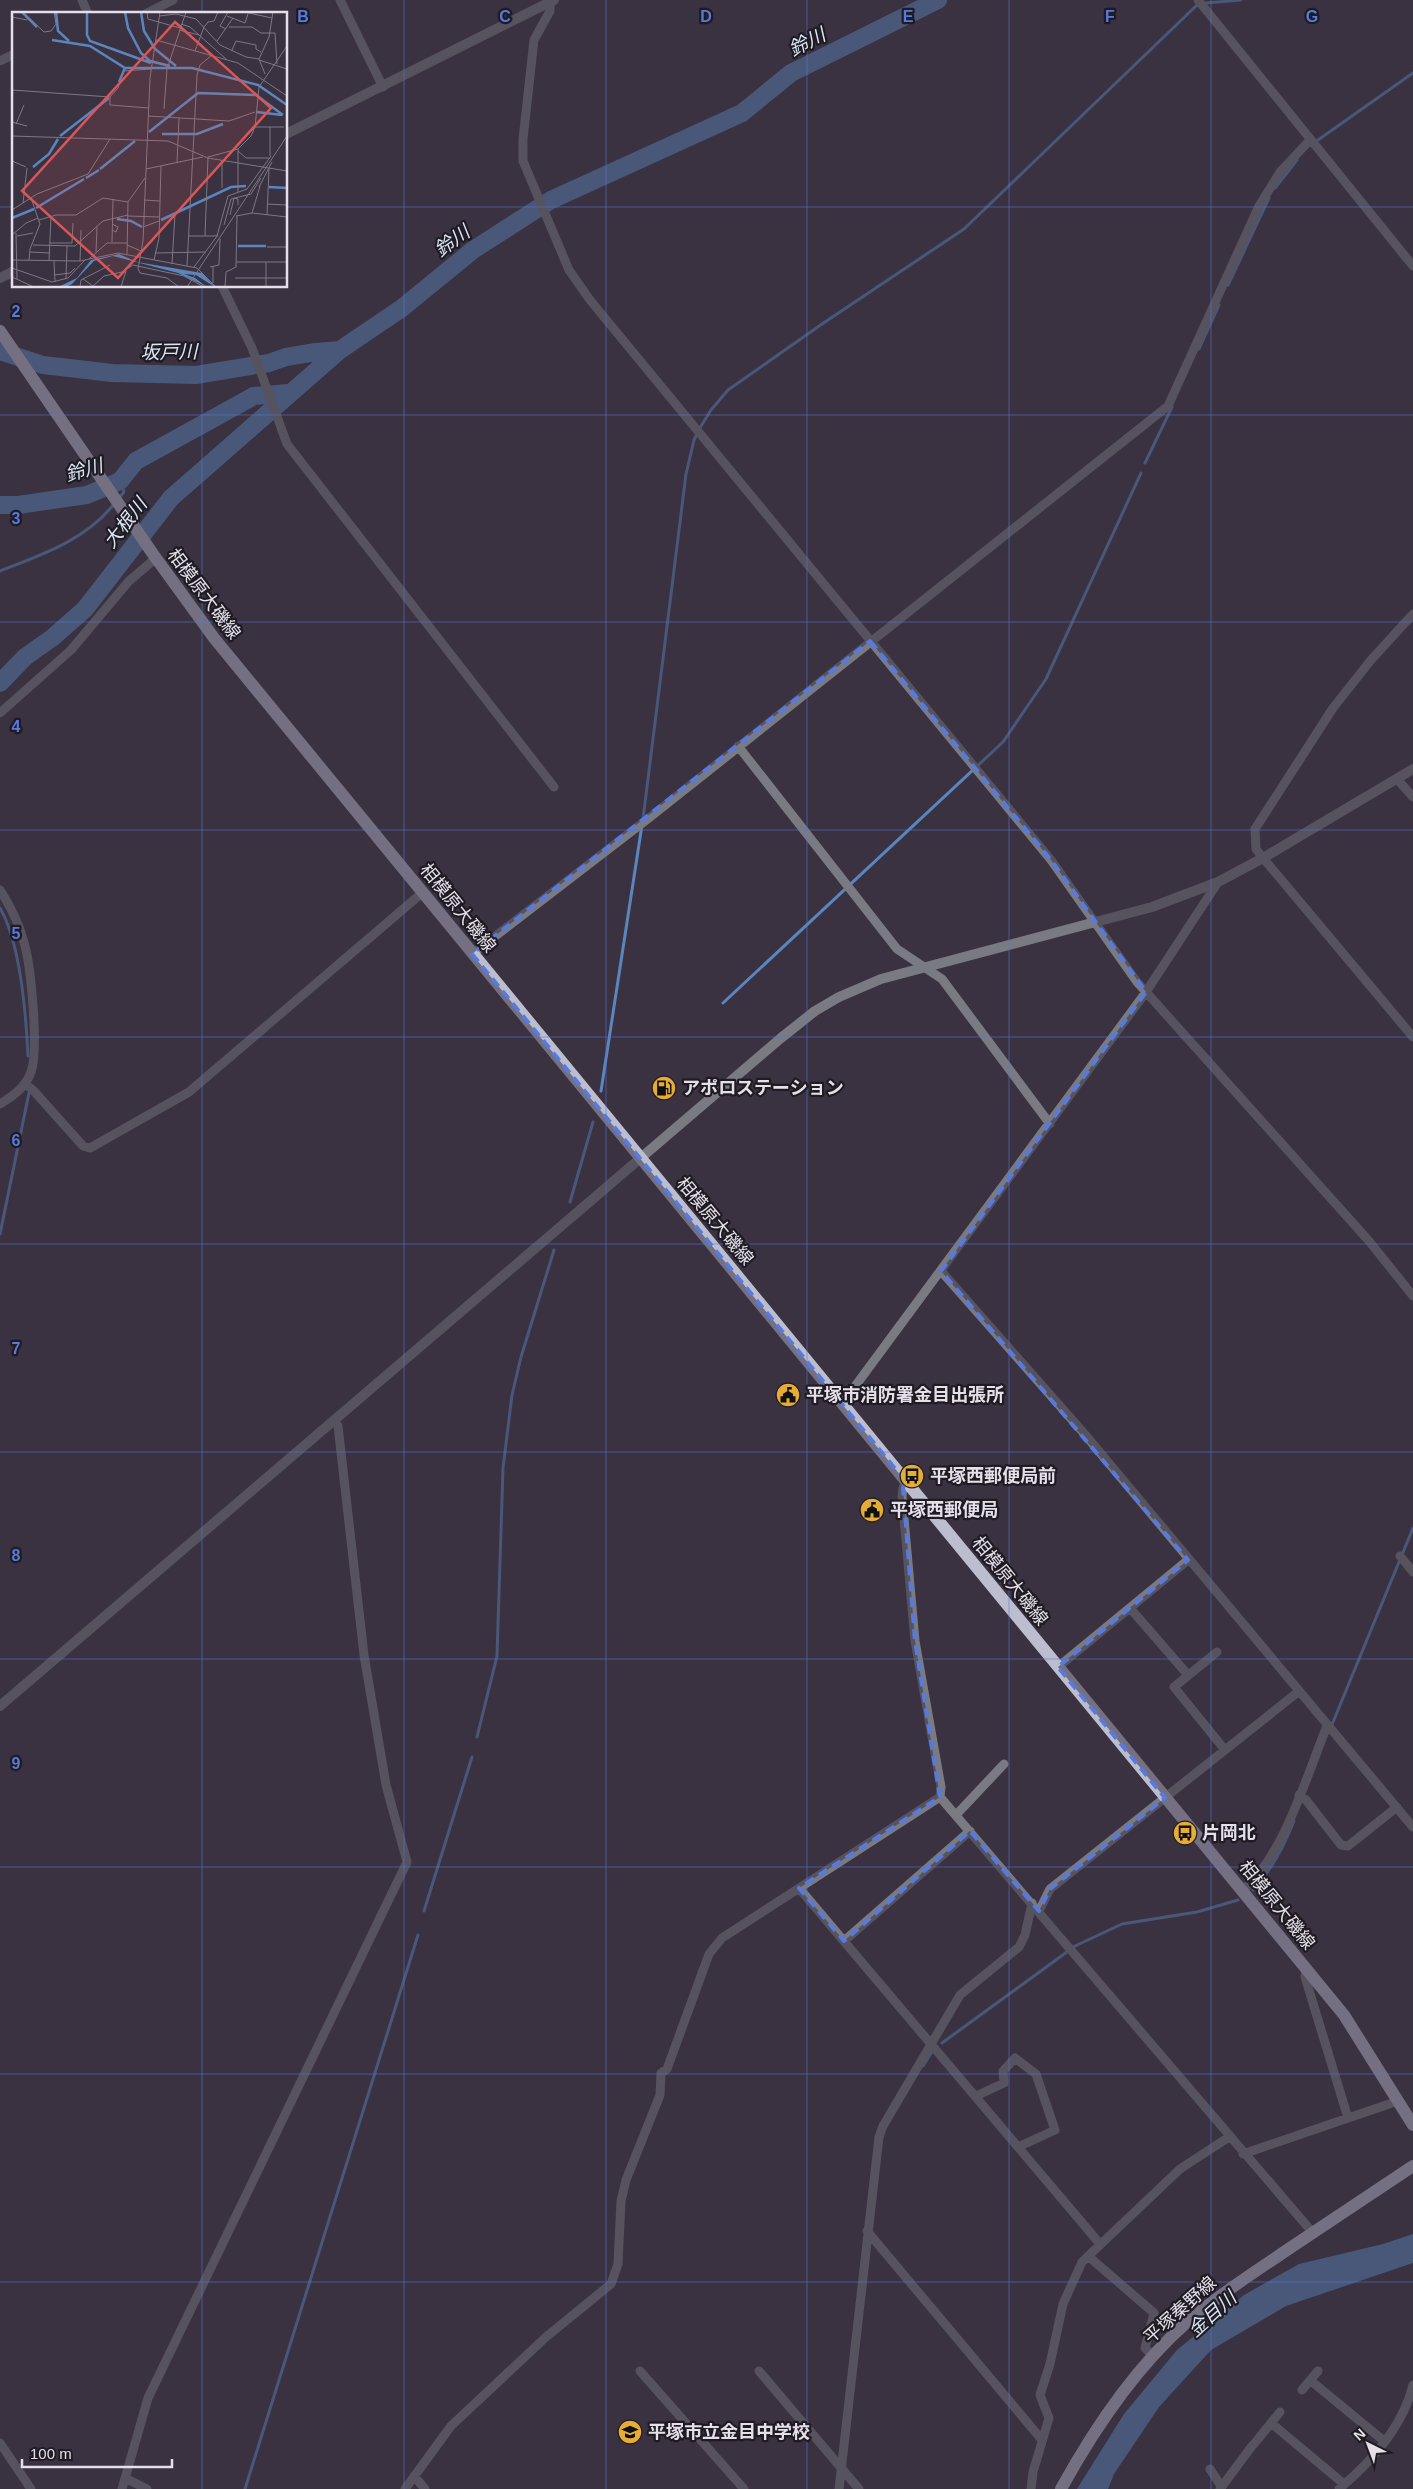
<svg xmlns="http://www.w3.org/2000/svg" width="1413" height="2489" viewBox="0 0 1413 2489" font-family="Arial,'Noto Sans JP',sans-serif">
	<style>
		.water { fill: #5b85bd }
		.lines { fill: none; stroke-linecap: round; stroke-linejoin: round }
		.stream { stroke: #5b85bd; stroke-width: 3 }
		.river { stroke: #5b85bd; stroke-width: 18 }
		.minor { stroke: #797a82; stroke-width: 9 }
		.tertiary { stroke: #797a82; stroke-width: 10 }
		.primary { stroke: #bcbdce; stroke-width: 12 }
		.marked { fill: none; stroke: #597add; stroke-width: 4; stroke-dasharray: 10 6; stroke-linejoin: round }
		.grid { fill: none; stroke: #597add; stroke-width: 1; stroke-opacity: 0.55 }
		.labels { text-anchor: middle; dominant-baseline: central; stroke-width: 4.5; stroke-linejoin: round; paint-order: stroke }
		.street-label { font-size: 18px; fill: #e4dfe9; stroke: #1f1b22 }
		.poi-label { font-size: 18px; font-weight: bold; fill: #e4dfe9; stroke: #1f1b22; text-anchor: start }
		.water-label { font-size: 19px; font-style: italic; fill: #dae6f6; stroke: #1f1b22 }
		.inset-river { fill: none; stroke: #5b85bd; stroke-width: 2.5 }
		.inset-road { fill: none; stroke: #7e7784; stroke-width: 1 }
		.view { fill: #da5658; fill-opacity: 0.15; stroke: #da5658; stroke-width: 2.5 }
		.inset-edge { fill: none; stroke: #e4dfe9; stroke-width: 2.5 }
		.grid-label { font-size: 16px; text-anchor: middle; font-weight: bold; fill: #597add; stroke: #1f1b22; stroke-width: 4.5; stroke-linejoin: round; paint-order: stroke }
	</style>
	<rect width="100%" height="100%" fill="#3a3241"/>
	<path class="water" d="M1413,2234v29l-127,43 -75,44 -52,57 -45,67 -6,15h-31l47,-75 53,-64 67,-55 55,-31 84,-20z"/>
	<g class="lines">
		<path class="stream" d="M1318,140l95,-67
			M1275,188l22,-28
			M1228,285l41,-87
			M1199,349l20,-44
			M1145,463l27,-56
			M118,499l6,-7 -4,-11
			M0,571c41,-16 86,-31 114,-67
			M643,819l43,-345 8,-34 7,-14 10,-16 17,-20 94,-66 142,-95 232,-223 10,-3 35,-3
			M0,908c21,36 26,106 28,148
			M723,1003l280,-261 43,-63 95,-206
			M601,1091l41,-266
			M570,1202l23,-80
			M0,1234l29,-141
			M1331,1727l82,-199
			M477,1737l20,-81 6,-188 9,-73 9,-38 33,-107
			M1253,1890c19,-21 30,-42 41,-69
			M424,1911l48,-154
			M942,2043l133,-97 47,-22 75,-12 41,-12
			M923,2066l8,-13
			M245,2489l173,-554"/>
		<path class="river" d="M0,351l43,14 69,8 84,2 73,-12 17,-6 30,-5 24,-2
			M0,505h18l69,-10 33,-14 16,-20 118,-65 34,-3
			M0,683l25,-26 27,-19 33,-29 86,-111 169,-148 62,-42 71,-58 78,-50 191,-87 49,-40 147,-73"/>
		<path class="minor" d="M82,0l6,14
			M340,0l43,87
			M1198,0l215,266
			M550,2v9l-16,29 -11,99v22l46,109 21,30 461,560 86,122 232,259 44,55
			M145,14l28,-14
			M0,61l14,-7
			M222,286l30,62 35,96 267,343
			M1413,614l-42,46 -38,48 -78,121 1,20 7,9 150,179
			M0,713l71,-63 58,-69 27,-23
			M738,746l159,203 45,30 108,145
			M1397,779l16,18
			M0,890c11,17 20,36 25,56 6,23 14,104 6,126 -5,15 -18,24 -31,32
			M472,954l177,-136 519,-412 91,-200 21,-34 30,-32
			M25,1084l8,6 50,56 7,2 99,-56 233,-199
			M941,1271l141,160 331,396
			M842,1404l304,-412 72,-110
			M906,1482l-3,6 -1,8 13,145 26,146 -1,10 373,436
			M1400,1556l13,16
			M1130,1608l58,67
			M1217,1652l-43,35 51,63
			M1058,1667l130,-107
			M1299,1795l7,5 35,45 7,1 49,-39
			M956,1815l48,-51
			M799,1888l301,356
			M1242,1891c41,-33 65,-116 85,-165
			M1039,1911l11,-22 248,-197
			M844,1941l126,-110
			M1306,1968l-1,9 43,141
			M976,2096l28,-13 -1,-12 12,-13 21,16 19,56 -37,17
			M1243,2154l155,-53
			M867,2231l175,209
			M1088,2256l66,57 -9,35 8,8
			M640,2371l104,118
			M759,2371l100,118
			M1310,2380l74,61
			M1302,2390l16,-19
			M1271,2423l73,61
			M0,2443l31,46
			M1254,2444l26,-32
			M1210,2469l11,17
			M414,2476l11,13
			M125,2478l22,11
			M122,2489l26,-91 259,-536 -21,-77 -22,-130 -26,-229 -4,-6
			M405,2489l46,-63 95,-89 65,-53 7,-20 3,-63 5,-21 34,-85 1,-22 6,-4 42,-115 13,-16 218,-141
			M839,2489l40,-352 4,-11 77,-131 59,-48 6,-12 7,-32
			M1031,2489l2,-17 16,-54 -9,-23 10,-31 13,-60 19,-42 98,-93 49,-32
			M1220,2489l32,-43
			M1339,2489c32,-27 64,-63 74,-104"/>
		<path class="tertiary" d="M286,134l268,-134
			M0,278l14,-7
			M0,1706l781,-668 34,-27 24,-14 42,-18 271,-72 66,-25 45,-24 150,-89"/>
		<path class="primary" d="M0,331l153,223 61,84 1130,1377 69,110
			M1061,2489c33,-60 73,-120 125,-166 34,-29 70,-52 107,-77 40,-27 80,-53 120,-80"/>
	</g>
	<path d="M0 0H1413V2489H0ZM870,641l181,219 95,132 -205,279 247,289 -130,107 107,131 -115,91 -11,22 -69,-80 -126,110 -45,-53 141,-91 -25,-156 -12,-153 3,-6 -434,-528z" fill="#3a3241" fill-opacity=".55" fill-rule="evenodd"/>
	<path class="marked" d="M870,641l181,219 95,132 -205,279 247,289 -130,107 107,131 -115,91 -11,22 -69,-80 -126,110 -45,-53 141,-91 -25,-156 -12,-153 3,-6 -434,-528z"/>
	<path class="grid" d="M202,0v14M404,0v2489M606,0v2489M807,0v2489M1009,0v2489M1211,0v2489M0,207h14M286,207h1127M202,286v2203M0,415h1413M0,622h1413M0,830h1413M0,1037h1413M0,1244h1413M0,1452h1413M0,1659h1413M0,1867h1413M0,2074h1413M0,2282h1413"/>
	<defs>
		<g id="fuel-disc" transform="scale(1.25)"><circle r="9.5" fill="#e5ad35" stroke="#1f1b22"/><path d="M-5.5-6h7V0h2V4h1.3V-2.5L3-4.5l.8-.8L6-3V5H2.5V1h-1V6h-7ZM-4.2-4.7v3.2H.2V-4.7Z" fill="#111"/></g>
		<g id="civic-disc" transform="scale(1.25)"><circle r="9.5" fill="#e5ad35" stroke="#1f1b22"/><path d="M-.6-6.5H3V-4.5H.6V-3L4-1V1h2V6H-6V1h2V-1L-.6-3ZM-1.2 2.5V6h2.4V2.5Z" fill="#111"/></g>
		<g id="bus-disc" transform="scale(1.25)"><circle r="9.5" fill="#e5ad35" stroke="#1f1b22"/><path d="M-5-6H5V4H4V6H2V4H-2V6H-4V4H-5ZM-3.5-4V0h7V-4ZM-3.5 1.2v1.5H-2V1.2ZM2 1.2v1.5H3.5V1.2Z" fill="#111"/></g>
		<g id="school-disc" transform="scale(1.25)"><circle r="9.5" fill="#e5ad35" stroke="#1f1b22"/><path d="M0-5L7-2L0 1L-7-2ZM-4 1L0 2.5L4 1V4Q0 6-4 4Z" fill="#111"/></g>
	</defs>
	<g fill-rule="evenodd">
		<use href="#fuel-disc" x="664" y="1088"/>
		<use href="#civic-disc" x="788" y="1395"/>
		<use href="#bus-disc" x="912" y="1476"/>
		<use href="#civic-disc" x="872" y="1510"/>
		<use href="#bus-disc" x="1185" y="1833"/>
		<use href="#school-disc" x="630" y="2432"/>
	</g>
	<g class="labels">
		<g class="street-label">
			<text transform="translate(204 594) rotate(53)">相模原大磯線</text>
			<text transform="translate(458 908) rotate(51)">相模原大磯線</text>
			<text transform="translate(715 1221) rotate(50)">相模原大磯線</text>
			<text transform="translate(1010 1581) rotate(51)">相模原大磯線</text>
			<text transform="translate(1277 1905) rotate(51)">相模原大磯線</text>
			<text transform="translate(1180 2310) rotate(-42)">平塚秦野線</text>
		</g>
		<g class="poi-label">
			<text x="682" y="1088">アポロステーション</text>
			<text x="806" y="1395">平塚市消防署金目出張所</text>
			<text x="930" y="1476">平塚西郵便局前</text>
			<text x="890" y="1510">平塚西郵便局</text>
			<text x="1202" y="1833">片岡北</text>
			<text x="648" y="2432">平塚市立金目中学校</text>
		</g>
		<g class="water-label">
			<text transform="translate(807 42) rotate(-27)">鈴川</text>
			<text transform="translate(452 241) rotate(-36)">鈴川</text>
			<text transform="translate(169 352) rotate(-1)">坂戸川</text>
			<text transform="translate(84 470) rotate(-16)">鈴川</text>
			<text transform="translate(125 523) rotate(-52)">大根川</text>
			<text transform="translate(1212 2314) rotate(-42)">金目川</text>
		</g>
	</g>
	<g transform="translate(12 12)">
		<rect width="275" height="275" fill="#3a3241"/>
		<path d="M107,242l18,8 65,11 13,14 -19,-12 -12,-1 11,4 12,9 -29,-14 -65,-17 -19,5 -22,23 -6,3h-8l19,-9 14,-18z" fill="#5b85bd"/>
		<path class="inset-river" d="M10,0l15,15M44,0l2,19 11,10M75,0v23l3,6 61,22M113,0l3,16 13,25 9,8 20,5M129,0l3,19 11,18 21,17M40,28l38,6 35,22h67l66,17 29,20M107,70l6,-14M245,100l25,3M137,120l49,-39 58,2 27,20M150,122h35l26,-10M48,124l49,-38M21,155l16,-13 9,-15M88,157l35,-28M74,166l13,-8M257,175l18,1M24,196l48,-29M0,206l22,-9M105,207l14,2 11,6M149,208l70,-33 15,-1M226,234h28"/>
		<path class="inset-road" d="M11,0l21,20 7,-1 5,-7 -2,-12M135,0l1,7 32,9M148,0l-10,66 -7,163 -5,28 2,4 27,5 12,9M232,0l28,6M147,4l17,-2 20,5 24,26 26,12 13,2M215,4l18,7 3,-9M0,5l15,3M169,12l9,3 36,32M217,15h23l9,6h14l2,31M214,17l-6,-3 8,-14M167,18l20,5M144,28l82,23 49,33M205,29l16,-23M220,38l4,-9 20,4v4l5,3M183,39l9,-24 4,-5 6,-1 4,-9M247,48l28,9M253,62l-6,-15 10,-22 4,-25M0,78l98,7M137,96l-39,-3v-8l8,-9 6,-17 27,-2M152,97l3,-40 19,-57M136,104l81,5 26,-9M0,110l15,4M4,112l8,-19M243,115h29M0,124l156,5 40,17 79,13M226,139l8,7h23M258,144v-29M210,148v28M0,149l14,6M165,151l2,-45M134,157l57,-12M247,175l13,-25M226,180v-43M132,188l16,1M11,191l4,-35M255,192l20,1M0,198l25,-16 51,-20 22,-35M240,201l8,-27M218,203l4,-17 4,1v6M255,203l2,-46M116,204l31,1M224,204l16,-3 35,4M27,208l17,-5h20l27,-17 25,4M212,213l7,-26 20,-5 10,-16M131,215l16,-6M100,218l4,2 2,-5 -6,-3M4,221l1,46M0,223l14,-12 12,-5M5,224l16,-3M177,224h28M193,224l3,-79 30,-8 13,-13 4,-9 4,-40 28,-41M205,224l11,-40 19,-7 24,-33M100,230l1,-43M38,231h22l1,-20M21,233l42,1 28,-25 25,-6M115,233l14,6M255,235h20M18,240l20,1M84,240l1,-25M143,241l51,-1M115,242l1,-52 17,-24M77,247l18,-16h20M0,248l68,1 38,-8 79,15 19,19M17,248l1,-11 10,-25 -9,-26M142,248l5,-22 2,-72M37,249l2,-45M42,249l1,21M68,249l1,-31M224,250h51M160,252l3,-50M175,254l10,-191 3,-10 12,-10M182,255l24,-32M198,255l9,-2 1,-26M201,255v16M0,256l40,14 16,-4 17,-18M42,263l16,-2 5,-5M0,265l22,10M223,266h52M54,267l1,-34M71,267l10,7 11,-10 18,-4 11,-7 51,11 20,11M68,275l1,-7 29,-15M109,275l5,-16M175,275l100,-151M213,275l1,-15 10,-5 1,-51M254,275v-25"/>
		<path class="view" d="M163,10l96,86 -153,170 -96,-87z"/>
		<rect width="275" height="275" class="inset-edge"/>
	</g>
	<g class="grid-label">
		<text x="303" y="22">B</text>
		<text x="505" y="22">C</text>
		<text x="706" y="22">D</text>
		<text x="908" y="22">E</text>
		<text x="1110" y="22">F</text>
		<text x="1312" y="22">G</text>
		<text x="16" y="317">2</text>
		<text x="16" y="524">3</text>
		<text x="16" y="732">4</text>
		<text x="16" y="939">5</text>
		<text x="16" y="1146">6</text>
		<text x="16" y="1354">7</text>
		<text x="16" y="1561">8</text>
		<text x="16" y="1769">9</text>
	</g>
	<g transform="translate(1368 2444) rotate(318)" stroke="#1f1b22" stroke-width="4" paint-order="stroke">
	<path d="M0-4L9 19L0 12L-9 19Z" fill="#e4dfe9"/>
	<text y="-8" font-size="14" font-weight="bold" text-anchor="middle" fill="#e4dfe9">N</text>
	</g>
	<path d="M22 2459v8h150v-8" fill="none" stroke="#e4dfe9" stroke-width="2.5"/>
	<text x="30" y="2459" font-size="15" fill="#e4dfe9" stroke="#1f1b22" stroke-width="4" paint-order="stroke">100 m</text>
</svg>
